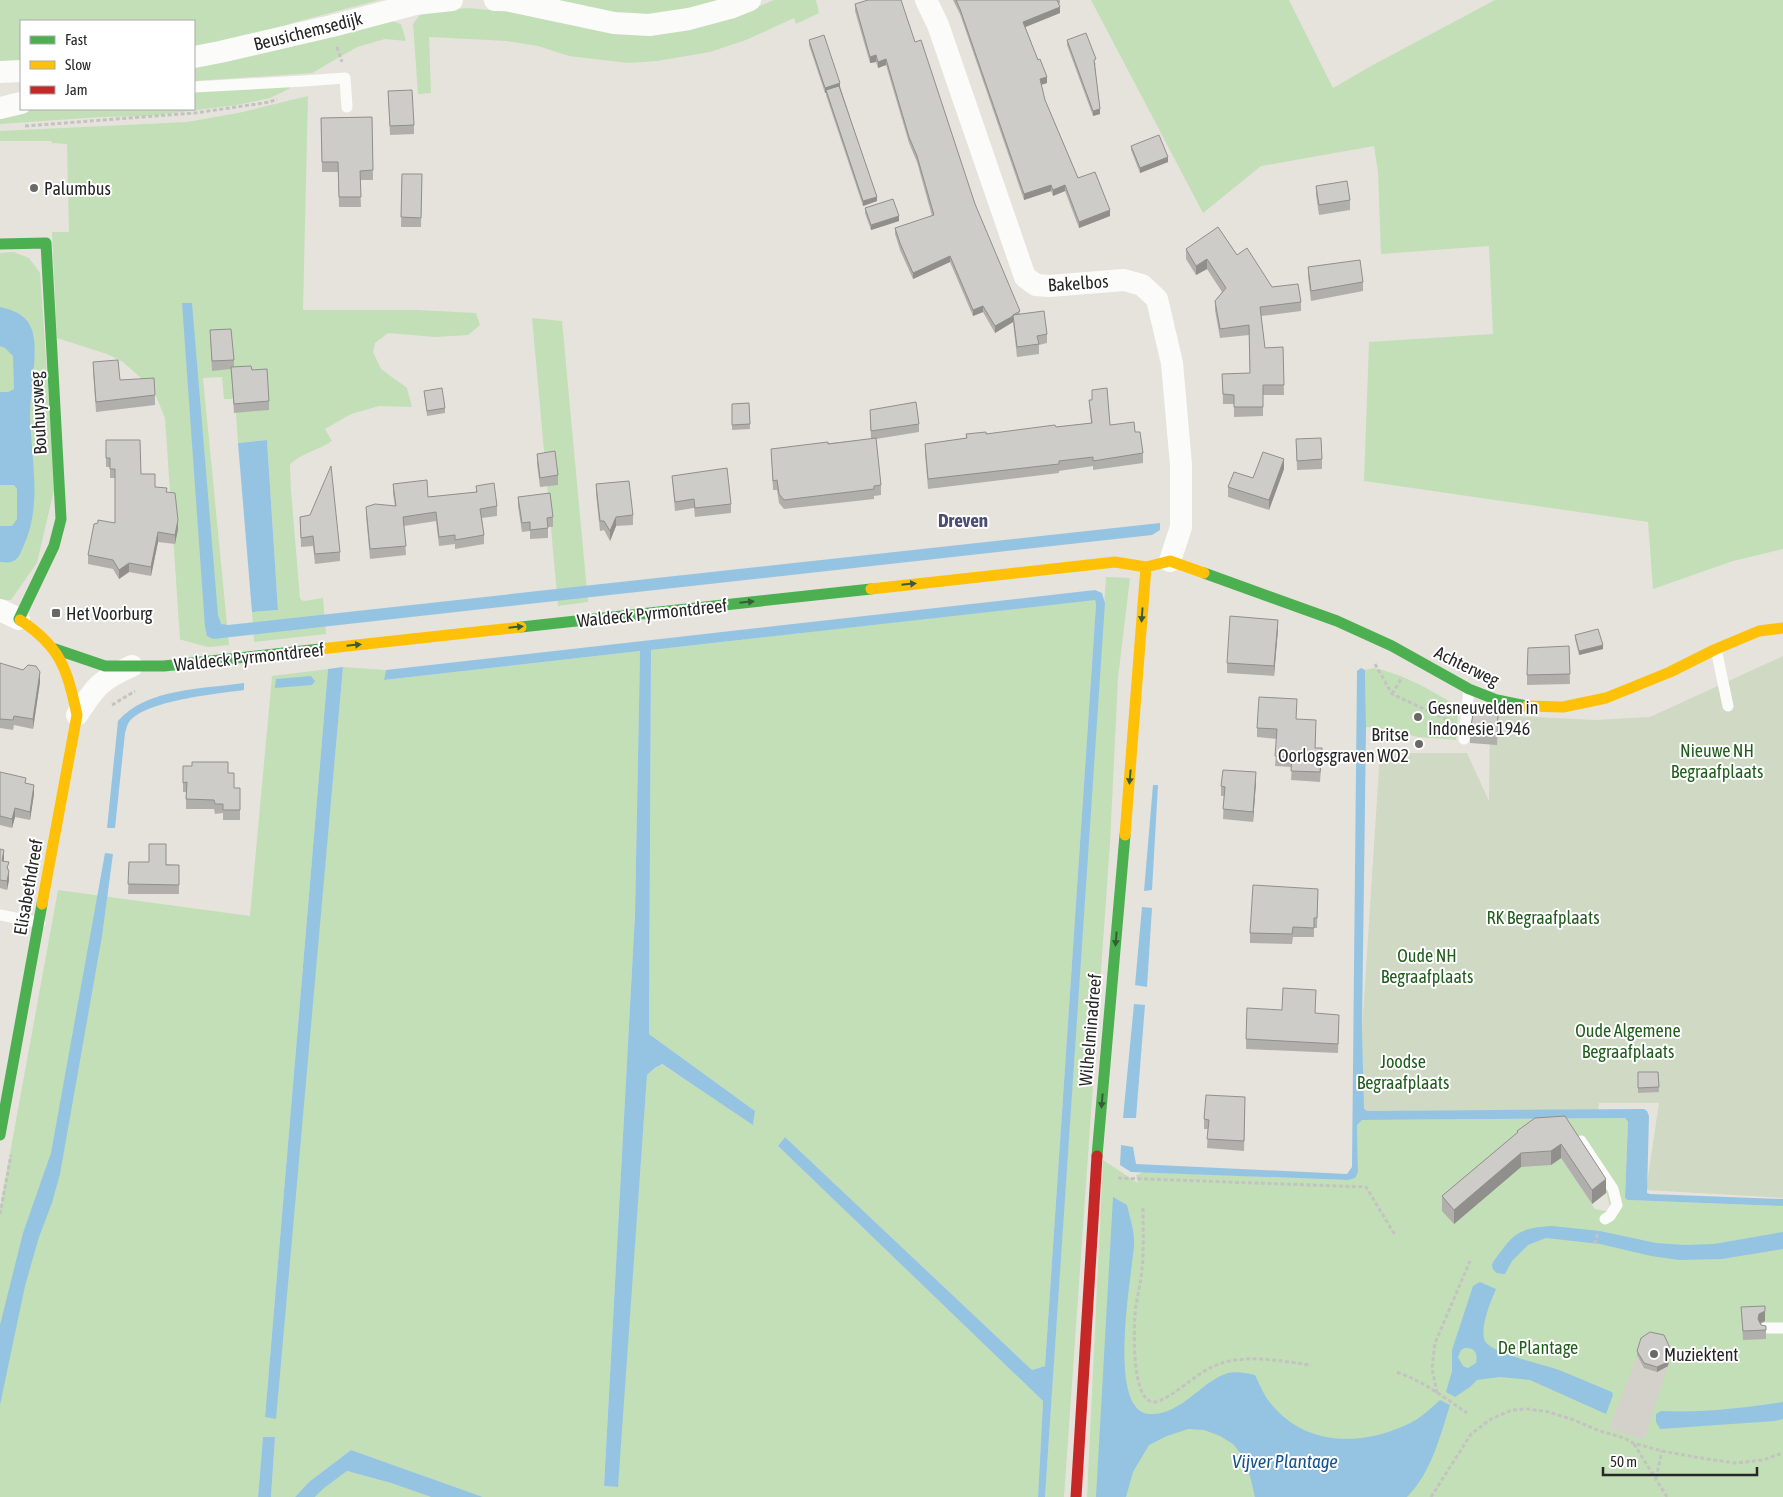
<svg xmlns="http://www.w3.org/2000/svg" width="1783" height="1497" viewBox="0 0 1783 1497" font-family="'Asap Condensed',sans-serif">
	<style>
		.green { fill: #c3dfb7; fill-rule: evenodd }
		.cemetery { fill: #cfd9c4 }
		.plaza { fill: #d4d1cb }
		.water { fill: #95c4e2; fill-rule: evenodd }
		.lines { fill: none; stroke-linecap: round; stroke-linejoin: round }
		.path { stroke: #c4c3c2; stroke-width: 3; stroke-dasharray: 4 2.5; stroke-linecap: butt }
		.lane { stroke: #fbfbfa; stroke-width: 11 }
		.street { stroke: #fbfbfa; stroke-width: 22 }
		.fast { stroke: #4caf50; stroke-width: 11 }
		.slow { stroke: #ffc107; stroke-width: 11 }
		.jam { stroke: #c62828; stroke-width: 11 }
		.wall { fill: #b1afac }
		.shaded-wall { fill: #908f8c }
		.building { fill: #ceccc8; stroke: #908f8c }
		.oneway { fill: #365d37 }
		.poi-dot { fill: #6a6966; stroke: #fff; stroke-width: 2 }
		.labels { text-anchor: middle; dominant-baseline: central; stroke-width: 4; stroke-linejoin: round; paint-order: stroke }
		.street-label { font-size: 18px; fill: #272727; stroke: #fff }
		.poi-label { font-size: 18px; fill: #272727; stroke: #fff; text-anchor: start }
		.park-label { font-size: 18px; fill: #225d1e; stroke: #fff }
		.neighbourhood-label { font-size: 19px; font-weight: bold; fill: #4b4d74; stroke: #fff }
		.water-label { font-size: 19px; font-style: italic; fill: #16538c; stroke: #fff }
	</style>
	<rect width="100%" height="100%" fill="#e6e3dc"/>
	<path class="green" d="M0,0h379l-87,23 -36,14 -62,14v-30h-173v43h-21z
		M541,0h178l-38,12 -42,5z
		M774,0h42l3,13 -23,11 -2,-6 -48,22 -36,12 -53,9 -29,2 -59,-7 -31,-10 -31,-5 -78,-4 2,56 -13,1 -5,-70 9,-12 46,-4 42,4 81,16 164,-20z
		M1091,0h198l44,88 38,-22 124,-66h288v549l-50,12 -80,28 -5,-67 -284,-41 5,-139 124,-8 -4,-88 -108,8 -3,-82 -4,-26 -113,20 -58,47z
		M388,20l13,4 5,17 -21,-2 -28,8 -45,26 -118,8v-15z
		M291,86l-2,3 -19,9 -33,7 -88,11 -48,1 -101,7v-10l26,-5h168v-18z
		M308,96l-5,214h114l59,3 4,12 -12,10 -33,2 -47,-4 -13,10 -2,9 8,17 26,19 5,19 -33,-1 -28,8 -26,15 7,12c-15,10 -28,11 -42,23l1,26 9,109 4,2 19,-3 3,36 -72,8 -2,-30 26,-2 -11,-170 -29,3 -3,-44h-11l-2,-22 -19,1 26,267 -21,2 -30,-8h2l-15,-221 -12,-29 -30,-27 -16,-8 -50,-16 -5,-106h17l-2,-88 -15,-1 -1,-2h-51v-10l187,-9 51,-9z
		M14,252l15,6 11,15 15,213 -18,77 -26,37h-11v-347z
		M532,318l30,3 26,281 -30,4z
		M1106,577l24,1 -12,100 -8,165 -46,654h-19z
		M1090,600h5l1,4 -51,762 -13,4 -247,-233 -7,9 265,255 -5,96h-555l-132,-47 -42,32 -14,15h-24l4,-60 -12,1 -5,59h-258v-289l58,-318 192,26 22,-240 56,-7 -63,748 10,1 68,-751 43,3 -2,10 256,-29 -5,263 -31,572 13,1 30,-412 14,-11 92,60 2,-13 -106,-77 2,-384z
		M1374,668c29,6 58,22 82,38l2,8 -2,26 -38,-3 -38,-9 -14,-1 -1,-57z
		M1625,1118l3,4 -3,76 2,2 156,6v291h-696l16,-337 35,23 -2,-8 8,-3 204,8 10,-8 -1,-47 5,-5zM1565,1130l42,64 4,18 -16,-3 -34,-51 -31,2z
		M347,1471l44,12 40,14h-116l8,-8z"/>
	<path class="cemetery" d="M1783,656v542l-137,-8 13,-87h-60l-1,7 -231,1 -4,-5 -1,-76 18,-277h87l22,48 1,-86 105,5 55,-3z"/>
	<path class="plaza" d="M1637,1355l7,13 13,4 11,-6 -24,74 -35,-11z"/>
	<path class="water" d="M182,303h10l26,312 3,9 7,1 932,-102v7l-8,5 -939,104 -6,-3 -2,-9z
		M0,307c14,3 27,8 32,23 7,19 -2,63 -2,85 1,43 13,91 -7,132 -2,6 -5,13 -12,15 -3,1 -8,0 -11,0v-36h12l5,-7v-30l-3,-4h-14v-93h8l6,-3 -1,-33 -8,-8 -5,-2z
		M267,440l11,170 -26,2 -14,-169z
		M1095,590l7,3 3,10 -60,894h-7l5,-96 -265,-255 7,-9 247,233 13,-4 51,-762 -1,-4 -444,50 -2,384 106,77 -2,14 -91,-61 -7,4 -8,7 -29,412 -14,-1 31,-572 5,-263 -256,29 2,-10z
		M343,667l-67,752 -11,-2 63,-748z
		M1361,668l4,2 1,57 -4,303 2,78 3,3 277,-2 3,2 2,5 -2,77 3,1 133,5v7l-156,-6 -2,-2 3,-76 -3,-4 -263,2 -5,5 1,47 -3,6 -7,2 -217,-8 -11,-7 1,-20 12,2 3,17 211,10 5,-7 5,-496z
		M311,676l4,5 -3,4 -37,3 1,-9z
		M244,683v7c-27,4 -98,10 -115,32 -2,3 -3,8 -4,11l-10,95h-8l11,-107c28,-33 86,-32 126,-38z
		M1153,785h5l-6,105 -8,1z
		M105,853l8,1 -11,82 -42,238 -8,29 -13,34 -14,49 -25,119v-80l23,-92 28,-80z
		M1142,907l10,1 -5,79 -12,-2z
		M1134,1004l11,1 -9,113h-13z
		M1113,1197l14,8c3,13 8,27 7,41 -2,28 -28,165 15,168 32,2 52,-33 79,-41 7,-2 20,0 27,2 5,10 9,21 17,30 34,41 89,41 134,20 13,-5 24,-16 34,-25l10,5c-10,32 -19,68 -43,92h-152l-9,-37 -13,-16 -13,-8 -16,-6 -16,-1 -21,7 -18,9 -16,27 -7,25h-30z
		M1552,1226l48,5 56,12 29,2 29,-1 69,-12v17l-61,10 -43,1 -28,-4 -51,-12 -54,-6 -18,7 -16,16 -7,13c-7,0 -12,-1 -13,-9l1,-3c20,-27 23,-34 59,-36z
		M1480,1282l16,7c-5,12 -17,39 -11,52 7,13 59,23 74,29 18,7 35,15 53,22l1,3 -7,19 -76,-34 -30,-3 -23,3 -7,7 -15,10 -9,-5 6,-21v-21l21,-64zM1465,1348c10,-1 13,6 11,15l-8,5 -5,-2 -5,-9 3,-7z
		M1783,1402v17l-8,2 -115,8 -4,-7v-8l5,-3c40,2 82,-3 122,-9z
		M263,1437h12l-4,60h-13z
		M351,1450l132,47h-52l-40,-14 -44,-12 -24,18 -8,8h-20l14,-15z"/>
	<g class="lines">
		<path class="path" d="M337,47l5,15
			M25,126l170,-13 75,-11 7,-3
			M1375,664l17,30 58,27
			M1392,694l10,-17
			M112,705l23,-14
			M1118,1178l248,9 29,48
			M1143,1208c0,20 1,41 -1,61 -1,16 -6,30 -7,46 -1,15 -4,89 20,87 14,-2 40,-27 55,-34 30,-16 69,-7 101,-3
			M0,1214l11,-59
			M1595,1244l3,-13
			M1397,1372c26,9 48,26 70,41
			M1437,1393l-5,-25 3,-25 35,-82
			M1634,1444l33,53
			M1656,1478l6,-27
			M1431,1497l40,-63 20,-15 21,-9 16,-1 21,3 25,8 26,11 24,7 9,5 29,8 45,8 28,4 28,-3 20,-7"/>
		<path class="lane" d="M194,87l110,-6 41,-3 2,29
			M1716,649l12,57
			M1464,739l5,-50
			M0,915l40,8
			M1581,1141l32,48 4,16 -7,11 -5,3
			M1765,1328h18"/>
		<path class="street" d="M495,0h11l108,23 35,2 40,-6 41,-11 20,-8
			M926,0l12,25 87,252 11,8 13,1 75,-6 18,5 15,14 15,64 9,102v62l-11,34
			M194,57l26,-5 112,-26 83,-22 37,-4
			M0,72l21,-1
			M0,108l21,-5
			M0,610l19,9
			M77,715c19,-29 23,-35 55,-49"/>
		<path class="fast" d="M0,244l46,-1 15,276 -7,27 -35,73 1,1
			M1204,573l133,48 55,25 77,43 28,11 30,6
			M521,627l350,-38
			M55,649l50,17h59l156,-17
			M0,1135l42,-231
			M1097,1156l28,-321"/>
		<path class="slow" d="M871,589l244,-27 31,5 24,-6 34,12
			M20,620c41,27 47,49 57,95l-35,189
			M320,649l201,-22
			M1527,706l36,1 43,-9 64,-26 46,-23 43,-18 24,-3
			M1125,835l21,-268"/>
		<path class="jam" d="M1076,1497l21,-341"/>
	</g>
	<path class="wall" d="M953,0h107v3l-1,1 1,9 -35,14 22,56 -6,2 4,15 33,78 32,38 -31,12 -14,-37 -12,5 -2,-5 -27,9 -64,-186z
		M855,4l60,38 60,162 45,110 27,20v9l-8,2v9l-22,3 -4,-35 -18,11 -12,-21 -10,4 -23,-54 -37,17 -13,-29 -5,-16v-6l37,-12 -15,-54 -8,-19 -23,-78 -8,3 -2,-6 -6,1 -15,-52z
		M809,40l31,46 37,115 -14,5 -37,-111v-2h-1l-16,-48z
		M1067,40l29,24 -1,1 5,49 -7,2 -26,-71z
		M388,91l26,34v9l-24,1z
		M372,117l1,63h-13l1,27h-22l-1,-35h-16l-1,-54z
		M1131,146l37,16 -28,11 -9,-23z
		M402,174h20l-1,53h-20z
		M1316,186l34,14v10l-31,5 -3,-20z
		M865,208l34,13 -28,9 -6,-17z
		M1186,249l51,6 35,32 29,15v9l-40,5 4,32 18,-1 1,48h-21v21l-29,1v-13h-11l-1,-30 28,-1 -1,-38 -29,3 -5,-28v-9l7,-9 -15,-23 -11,6 -10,-16z
		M1308,267l55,15v9l-52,10 -3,-25z
		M210,330l24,30v7l18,3 17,31v9l-35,3 -3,-44 -19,2z
		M93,362l27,18 35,15v10l-59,7 -3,-41z
		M1092,390l18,35 25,7 8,21v10l-50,7v-4l-34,5v2l-131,16 -3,-36v-9l41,-6v-4h20l70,-7 35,-4 -2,-23h3z
		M424,391l21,17v5l-18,3z
		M749,403l1,26 -18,1v-26z
		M870,410l49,14v8l-43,7 5,46v10l-7,1v3l-90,10 -5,-6 -2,-13h-4l-2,-41 100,-10z
		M1296,439l26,20v10l-25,1z
		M106,440l35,34 14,13 12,5 11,37 -3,15 -17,-2 -7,34 -22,-4 -10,7 -6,-10 -25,-5v-9l27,-32v-45h-5v-11h-4z
		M537,454l21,21v10l-18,2 -3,-23z
		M1284,469l-15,41 -41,-13v-10z
		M672,476l59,28v9l-36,4 -1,-9 -19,3z
		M393,484l35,13 48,-5v-6l21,20v10l-15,2 2,17v9l-29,5v-5l-16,2 -3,-25 -32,5 2,29 -36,4 -4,-43v-9l29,-1 -2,-12z
		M596,484l37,31v10l-17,1 -6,15 -6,-11 -4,1 -4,-37z
		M518,497l35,20v10h-5v11l-18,1v-8l-8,1 -4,-26z
		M300,517l40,35v9l-25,3 -2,-18 -12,1z
		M1278,629l-4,47 -47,-3v-10z
		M1575,635l28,14 -24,6 -4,-16z
		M1569,646l1,38 -43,1v-10z
		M0,663l40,19 -7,47 -19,-4 -1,5 -13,-2z
		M1297,719l19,11 -1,18 7,9 -2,25 -29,-2 1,-13 -17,-1 2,-27 -20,-2v-9z
		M1498,724l-1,21 -27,-2v-9z
		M183,766l45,7 6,15h6v32h-17v-7l-8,1 -1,-5h-28v-17h-3z
		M0,772l26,11 8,11 -4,26 -15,-3 -3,11 -12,-3z
		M1256,782l-3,40 -30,-3 1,-23h-3v-10z
		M0,849l4,9v3l5,9v10l-2,10 -7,-2z
		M129,862l50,3v29h-51z
		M1318,889l-1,39h-3v9h-21l-1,7 -42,-1v-10z
		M1316,1013l23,11 -1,29 -92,-4v-10z
		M1638,1072h20l1,20 -21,1z
		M1245,1107l-1,44 -37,-3 1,-19h-4v-10z
		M1565,1116l41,77 -14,11 -31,-46 -10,7 -30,2 -67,57 -12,-13v-15l75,-63v-2z
		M1741,1307l24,14 -5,2 1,2 5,1v13l-23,1z
		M1637,1351l33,2 -2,13 -11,6 -13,-4 -7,-13z"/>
	<path class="shaded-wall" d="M1060,7v6l-37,15v-6z
		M876,55v7l-6,1v-6z
		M886,59v6l-8,3v-6z
		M1047,77v6l-7,2v-6z
		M840,83v5l-14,2v3h-1v-5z
		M1100,109v5l-7,2v-5z
		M1168,157v5l-28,11v-5z
		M1051,185v6l-27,9v-6z
		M1065,185v6l-12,5v-6z
		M877,197v4l-14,5v-5z
		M1110,210v6l-31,12v-6z
		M899,216v5l-28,9v-5z
		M950,256v6l-37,17v-6z
		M1207,259v10l-11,6v-9z
		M983,306v6l-10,4v-6z
		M1013,316v6l-18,11v-7z
		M1284,459v10l-15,41v-10z
		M616,517v9l-6,15v-10z
		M178,520v9l-3,15v-9z
		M158,532v10l-7,34v-9z
		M129,563v9l-10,7v-9z
		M1278,620v9l-4,47v-10z
		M1603,645v4l-24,6v-4z
		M40,672v10l-7,47v-10z
		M1256,772v10l-3,40v-10z
		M34,785v9l-4,26v-8z
		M15,808v9l-3,11v-9z
		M4,850v8l-2,11v-8z
		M9,871v9l-2,10v-9z
		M1561,1144v14l-10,7v-14z
		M1521,1153v14l-67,57v-14z
		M1606,1179v14l-14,11v-14z
		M1765,1311v10l-6,3 -1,-5 1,-5z
		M1670,1348v5l-2,13 -11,6v-5z"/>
	<path class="building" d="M868,0h33l14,42 6,-2 54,164 45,107 -5,3 -2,1v1l-18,10 -12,-20 -10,4 -23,-54 -37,17 -13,-30 -5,-15 39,-13 -17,-59 -8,-19 -23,-78 -8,3 -2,-7 -6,2 -15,-53z
		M956,0h101l3,7 -37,15 15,38 2,-1 7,18 -7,2 5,21 33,78 17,-6 15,38 -31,12 -14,-37 -12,5 -2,-5 -27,9 -64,-185z
		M1086,33l10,26 -2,1 6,49 -7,2 -26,-71z
		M824,35l16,48 -15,5 -16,-48z
		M839,86l38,111 -14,4 -37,-111z
		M412,90l2,35 -24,1 -2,-35z
		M372,117l1,53 -13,1 1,26h-22l-1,-35h-16l-1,-44z
		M1159,135l9,22 -28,11 -9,-22z
		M402,174h20l-1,44 -20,-1z
		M1347,181l3,19 -31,5 -3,-19z
		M893,199l6,17 -28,9 -6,-17z
		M1218,227l19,28 10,-7 25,39 26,-3 3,18 -41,5 5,41 18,-1 1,38h-21v22h-29v-12l-11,-1 -1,-20 28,-1 -1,-48 -29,4 -5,-28 11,-13 -19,-29 -11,7 -10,-17z
		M1360,260l3,22 -52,9 -3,-24z
		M1044,311l3,23 -10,2 2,8 -22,3 -4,-32z
		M231,329l3,31 -22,1 -2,-31z
		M118,360l2,20 34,-2 1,17 -59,7 -3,-40z
		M251,366l1,4 15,-1 2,32 -35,3 -3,-37z
		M442,388l3,20 -18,3 -3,-20z
		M1107,388l3,37 24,-3 1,10h5l3,21 -50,8v-4l-34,4v3l-131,15 -3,-35 42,-6 -1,-4 20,-2v2l69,-9 1,2 36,-4 -3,-23h3v-10z
		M916,402l3,22 -48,7 -1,-21z
		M749,403l1,21 -18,1v-21z
		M876,438l5,47 -7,1v3l-90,11 -5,-6 -2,-14 -4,1 -2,-32 57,-7v2z
		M1321,438l1,21 -25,2 -1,-22z
		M106,440h34l1,34h14v13l12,1 -1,4 9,1 3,27 -3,15 -17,-3 -7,35 -22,-4 -10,7 -6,-10 -25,-5 6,-31 4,-1v-3l17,3v-54h-5v-11h-4z
		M555,451l3,24 -18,3 -3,-24z
		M1263,452l21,7 -15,41 -41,-13 6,-15 19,6z
		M331,466l9,86 -25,2 -2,-18 -12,2 -1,-21 10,-2z
		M727,468l4,36 -36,4 -1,-9 -19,3 -3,-26z
		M427,480l1,17 49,-5 -1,-6 18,-3 3,23 -17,3 4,26 -29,5v-5l-16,2 -3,-25 -33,5 3,29 -36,3 -4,-42 9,-3 21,2 -3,-22z
		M629,481l4,34 -17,2 -6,14 -6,-10h-4l-4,-37z
		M550,493l3,24 -6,1 1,10 -18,2v-8l-8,1 -4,-26z
		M1230,616l48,4 -4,46 -47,-3z
		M1598,629l5,16 -24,6 -4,-16z
		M1569,646l1,28 -43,1 1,-27z
		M0,663l23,7 5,-5 8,1 4,6 -7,47 -19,-3 -1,4 -13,-1z
		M1259,697l38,2 -1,20 20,1 -1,28h7l-2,24 -29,-1 1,-14 -17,-1 2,-27 -20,-1z
		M1473,713l25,1 -1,21 -27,-1z
		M192,762h36v11h6v15h6v22h-17v-6h-8l-1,-4 -28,-1 1,-17 -4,1v-17h9z
		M1223,770l33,2 -3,40 -30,-3 2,-22 -4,-1z
		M0,772l26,6 -1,5 9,2 -4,27 -15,-4 -3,11 -12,-3z
		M149,844h17v21h13v20l-51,-1 1,-22h20z
		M0,849l4,1 -2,11 7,1 -2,6 2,3 -2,10 -7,-1z
		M1253,885l65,4 -1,29h-3v10l-21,-1 -1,7 -42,-1z
		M1283,988l33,2 -1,23 24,2 -1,29 -92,-5 1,-31 35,2z
		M1638,1072h20l1,15 -21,1z
		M1206,1095l39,2 -1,44 -37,-2 2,-19 -5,-1z
		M1565,1116l41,63 -14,11 -31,-46 -10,7 -30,2 -67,57 -12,-14 76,-64 -1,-1 18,-13z
		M1765,1306v5l-6,3 -1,5 3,6 5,1v4l-23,1 -2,-24z
		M1650,1332l14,3 6,13 -2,14 -11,5 -13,-4 -7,-12 4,-13z"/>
	<defs><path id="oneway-solid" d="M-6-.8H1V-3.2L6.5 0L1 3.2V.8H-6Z" transform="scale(1.25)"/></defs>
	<g class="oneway">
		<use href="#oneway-solid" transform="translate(909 584) rotate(-6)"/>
		<use href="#oneway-solid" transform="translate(747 602) rotate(-6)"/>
		<use href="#oneway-solid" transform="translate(1142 615) rotate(94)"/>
		<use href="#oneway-solid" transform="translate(516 627) rotate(-6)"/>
		<use href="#oneway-solid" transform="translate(354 645) rotate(-6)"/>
		<use href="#oneway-solid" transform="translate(1130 777) rotate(95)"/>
		<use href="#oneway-solid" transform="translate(1116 939) rotate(95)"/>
		<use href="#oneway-solid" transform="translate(1102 1101) rotate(95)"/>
	</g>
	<g class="poi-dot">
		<circle cx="34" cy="188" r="5"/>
		<rect x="51" y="608" width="10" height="10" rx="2.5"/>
		<circle cx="1418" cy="717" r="5"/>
		<circle cx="1419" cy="744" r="5"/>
		<circle cx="1654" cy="1354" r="5"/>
	</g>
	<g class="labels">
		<g class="street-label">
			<text transform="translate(308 31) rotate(-14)">Beusichemsedijk</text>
			<text transform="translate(1078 283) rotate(-4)">Bakelbos</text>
			<text transform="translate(38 413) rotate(-93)">Bouhuysweg</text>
			<text transform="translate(652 613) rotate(-6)">Waldeck Pyrmontdreef</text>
			<text transform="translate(249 657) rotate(-6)">Waldeck Pyrmontdreef</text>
			<text transform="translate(1467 666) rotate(26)">Achterweg</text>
			<text transform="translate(28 887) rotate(-80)">Elisabethdreef</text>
			<text transform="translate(1090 1030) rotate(-85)">Wilhelminadreef</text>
		</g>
		<g class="poi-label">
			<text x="44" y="188">Palumbus</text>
			<text x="66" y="613">Het Voorburg</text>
			<text x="1428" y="707">Gesneuvelden in<tspan x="1428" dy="21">Indonesie 1946</tspan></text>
			<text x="1409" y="734" text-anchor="end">Britse<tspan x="1409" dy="21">Oorlogsgraven WO2</tspan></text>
			<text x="1664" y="1354">Muziektent</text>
		</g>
		<g class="park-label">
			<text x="1717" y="750">Nieuwe NH<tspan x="1717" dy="21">Begraafplaats</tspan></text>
			<text x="1543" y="917">RK Begraafplaats</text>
			<text x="1427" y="955">Oude NH<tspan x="1427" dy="21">Begraafplaats</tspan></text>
			<text x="1628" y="1030">Oude Algemene<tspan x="1628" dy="21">Begraafplaats</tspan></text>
			<text x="1403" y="1061">Joodse<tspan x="1403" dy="21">Begraafplaats</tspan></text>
			<text x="1538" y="1347">De Plantage</text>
		</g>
		<g class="neighbourhood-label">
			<text x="963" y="520">Dreven</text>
		</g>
		<g class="water-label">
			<text x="1285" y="1461">Vijver Plantage</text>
		</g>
	</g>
	<rect x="20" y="20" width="175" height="90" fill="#ffffff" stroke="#a9a9a9"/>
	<rect x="30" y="36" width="25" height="8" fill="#4caf50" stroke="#a9a9a9"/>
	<text x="65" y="45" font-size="15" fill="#272727">Fast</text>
	<rect x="30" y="61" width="25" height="8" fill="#ffc107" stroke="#a9a9a9"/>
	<text x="65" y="70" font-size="15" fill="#272727">Slow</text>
	<rect x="30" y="86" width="25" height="8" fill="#c62828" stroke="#a9a9a9"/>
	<text x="65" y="95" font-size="15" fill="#272727">Jam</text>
	<path d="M1603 1467v8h154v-8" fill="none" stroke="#272727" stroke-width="2.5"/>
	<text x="1610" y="1467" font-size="15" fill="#272727" stroke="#ffffff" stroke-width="4" paint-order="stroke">50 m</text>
</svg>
